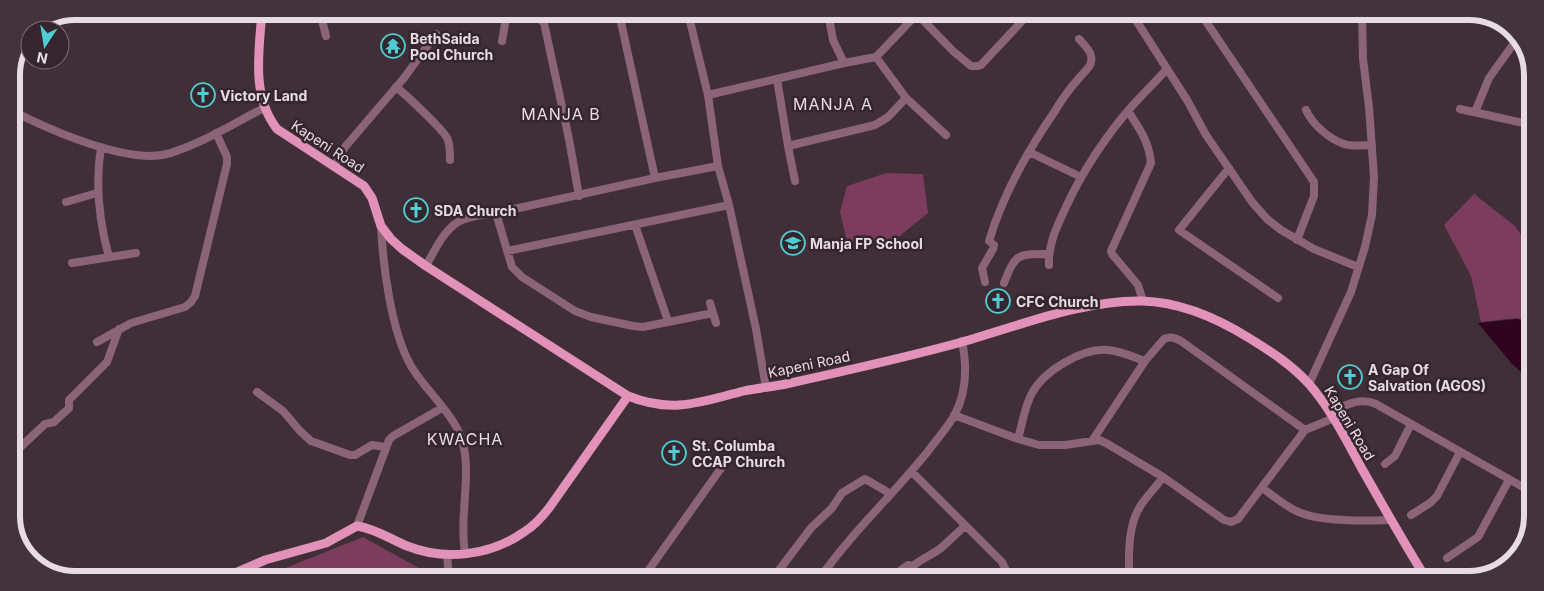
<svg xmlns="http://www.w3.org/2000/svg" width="1544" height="591" viewBox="0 0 1544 591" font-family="Inter,sans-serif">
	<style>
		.green { fill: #7c3c5d }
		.water { fill: #30041e }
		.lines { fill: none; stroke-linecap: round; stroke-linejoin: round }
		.minor { stroke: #8c6477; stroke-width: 8 }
		.major { stroke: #e291b8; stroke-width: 9 }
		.labels { text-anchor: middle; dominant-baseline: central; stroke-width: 5; stroke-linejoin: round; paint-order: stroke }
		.poi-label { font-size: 14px; font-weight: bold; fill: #e7dce1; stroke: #35252d; text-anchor: start }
		.street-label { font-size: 14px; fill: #e7dce1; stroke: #35252d }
		.quarter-label { font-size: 16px; letter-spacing: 1px; fill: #e7dce1; stroke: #35252d }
		.rim { fill: none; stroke: #e7dce1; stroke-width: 6 }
	</style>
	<rect width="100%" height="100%" fill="#402f37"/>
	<path class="green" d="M886,173l37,1 5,39 -32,26 -47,11 -9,-38 7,-26z
		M1474,194l41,32 16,23v72l-15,-3 -35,4 -10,-46 -27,-51z
		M363,537l72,40h-172z"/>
	<path class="water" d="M1517,319l14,3 -1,58 -18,-16 -34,-41z"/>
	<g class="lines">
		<path class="minor" d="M320,12l6,24
			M531,12l13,11 25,116 10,57
			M619,13l36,165
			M688,13l20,82 10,71 11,39 27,124 10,59
			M828,13l5,27 11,23
			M917,14l36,37 18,15h7l3,-1 41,-44 5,-7
			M1132,14l55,86 19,35 46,67 15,17 14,11 33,19 44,18
			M1201,14l113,168v14l-17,44
			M1508,28l9,11 5,4
			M502,41l5,-29
			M876,57l30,41 40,37
			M777,79l11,67 7,35
			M396,87c9,7 50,45 52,53 2,6 2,14 2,20
			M708,95l136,-32 32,-6 42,-44
			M1460,109l72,16
			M11,110c36,19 97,45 138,46 9,0 21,-2 30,-6 30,-10 57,-28 85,-42
			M1306,110c6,14 23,29 38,34 8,3 19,1 28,1
			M1128,111c11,17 21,30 23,52l-40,88 1,3 26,31 5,16
			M1475,112l14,-34 28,-39
			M788,146l87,-21 13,-8 18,-19
			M101,147c-6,37 -2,74 8,110
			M1029,152l52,25
			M334,167l11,-20 59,-69 32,-44
			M1229,168l-50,62 99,68
			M66,202l31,-9
			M496,213l16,54 10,10 53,34 16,6 42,9 10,1 70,-14
			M635,225l33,96
			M381,226c2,40 10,105 30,140 14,24 43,48 51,74 7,23 3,49 2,72 -1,14 -1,28 1,42
			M507,251l222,-46
			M72,263l64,-10
			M1049,265c-1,-21 8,-39 17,-58 16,-35 41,-73 67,-102 11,-12 23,-24 34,-36
			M426,266c8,-14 17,-35 32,-44 11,-6 26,-7 38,-9l159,-35 63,-12
			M985,282l-3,-14 11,-19 1,-4 -5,-4c14,-46 39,-91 66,-130 7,-12 16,-24 25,-34 3,-4 8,-8 10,-12 5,-11 -4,-18 -11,-26
			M1004,283c12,-30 13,-29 45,-29
			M710,303l6,20
			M97,342l34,-19 54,-16 6,-5 4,-6 32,-132v-7l-11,-24
			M1309,384l42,-92 14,-45 7,-32 2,-38 -5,-70 -6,-48 -1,-45
			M257,392l26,19 17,20 11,10 39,14h5l17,-10 13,2
			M1330,412c16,-7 29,-15 46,-8l154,87
			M954,415l64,24 21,6h26l34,-5 7,3 57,34 61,43 7,2 7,-3 67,-89 29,-12
			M1018,439c4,-14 6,-30 13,-44 12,-24 51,-47 77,-45 13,1 25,7 37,11
			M1092,441l53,-80 19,-22c7,-3 11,-1 17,2l124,89
			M11,456l34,-32 9,-2 15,-14v-8l38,-38 12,-33
			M1385,464l10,-8 16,-32
			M912,472l90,90 8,17
			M1262,488c12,8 25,20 39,25 23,9 64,8 89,7
			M1411,515l19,-12 7,-7 23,-44
			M357,526l32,-86 4,-4 49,-28
			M447,555l2,22
			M1447,558l31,-21 31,-57
			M1129,575h44
			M643,578l81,-114
			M773,578l38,-50 21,-20 10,-15 23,-14 26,15
			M820,578c32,-46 74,-84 109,-128 8,-11 18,-22 25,-34 13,-23 13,-50 8,-75
			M902,578l-2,-7 8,-6 5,1c8,-7 19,-11 28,-18 8,-7 16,-15 24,-22
			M1129,579c0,-23 -2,-53 12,-74 6,-9 15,-18 22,-28"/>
		<path class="major" d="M262,12c-3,39 -11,84 15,117l87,57 8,12 9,28 10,13 11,10 24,17 202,130c45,18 72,6 116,-5 13,-3 28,-4 42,-7 59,-13 118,-26 176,-42 56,-16 121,-42 180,-41 38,1 75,17 107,37 21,13 43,27 60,46 22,25 37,56 53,85 21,37 42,74 65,111
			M226,577l39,-17 61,-17 31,-17c19,3 33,13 50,20 38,15 83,10 117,-14 10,-6 18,-15 25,-24l79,-112"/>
	</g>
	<defs>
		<g id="temple-ring" transform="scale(1.25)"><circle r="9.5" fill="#35252d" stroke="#51ccd2" stroke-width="1.5"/><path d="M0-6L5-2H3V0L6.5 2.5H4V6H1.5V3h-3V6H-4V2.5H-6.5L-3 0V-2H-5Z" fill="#51ccd2"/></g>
		<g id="church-ring" transform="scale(1.25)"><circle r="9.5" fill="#35252d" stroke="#51ccd2" stroke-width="1.5"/><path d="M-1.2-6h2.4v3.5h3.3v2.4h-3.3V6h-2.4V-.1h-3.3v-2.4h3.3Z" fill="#51ccd2"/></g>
		<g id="school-ring" transform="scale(1.25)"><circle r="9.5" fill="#35252d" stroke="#51ccd2" stroke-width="1.5"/><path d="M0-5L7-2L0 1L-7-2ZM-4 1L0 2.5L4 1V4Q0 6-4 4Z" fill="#51ccd2"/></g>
	</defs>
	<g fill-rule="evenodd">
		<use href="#temple-ring" x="393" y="46"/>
		<use href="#church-ring" x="203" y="95"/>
		<use href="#church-ring" x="416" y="210"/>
		<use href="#school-ring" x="793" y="243"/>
		<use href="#church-ring" x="998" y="301"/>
		<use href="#church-ring" x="1350" y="377"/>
		<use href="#church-ring" x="674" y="453"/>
	</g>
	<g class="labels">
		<g class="poi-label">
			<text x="410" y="38">BethSaida<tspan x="410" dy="16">Pool Church</tspan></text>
			<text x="220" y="95">Victory Land</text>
			<text x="434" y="210">SDA Church</text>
			<text x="810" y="243">Manja FP School</text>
			<text x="1016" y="301">CFC Church</text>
			<text x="1368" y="369">A Gap Of<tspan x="1368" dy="16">Salvation (AGOS)</tspan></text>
			<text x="692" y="445">St. Columba<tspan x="692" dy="16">CCAP Church</tspan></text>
		</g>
		<g class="street-label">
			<text transform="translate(328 146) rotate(33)">Kapeni Road</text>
			<text transform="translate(809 364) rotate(-12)">Kapeni Road</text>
			<text transform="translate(1350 423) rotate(59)">Kapeni Road</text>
		</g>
		<g class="quarter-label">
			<text x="833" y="104">MANJA A</text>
			<text x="561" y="114">MANJA B</text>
			<text x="465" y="439">KWACHA</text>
		</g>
	</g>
	<path d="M0 0H1544V591H0ZM75 20H1469A55 55 0 0 1 1524 75V516A55 55 0 0 1 1469 571H75A55 55 0 0 1 20 516V75A55 55 0 0 1 75 20Z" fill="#43343b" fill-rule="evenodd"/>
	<path class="rim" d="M75 20H1469A55 55 0 0 1 1524 75V516A55 55 0 0 1 1469 571H75A55 55 0 0 1 20 516V75A55 55 0 0 1 75 20Z"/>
	<g transform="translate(45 45) rotate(192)"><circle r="24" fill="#35252d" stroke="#7c6e75"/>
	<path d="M0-4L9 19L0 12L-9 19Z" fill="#51ccd2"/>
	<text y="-8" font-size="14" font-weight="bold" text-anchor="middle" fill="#e7dce1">N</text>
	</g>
</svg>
